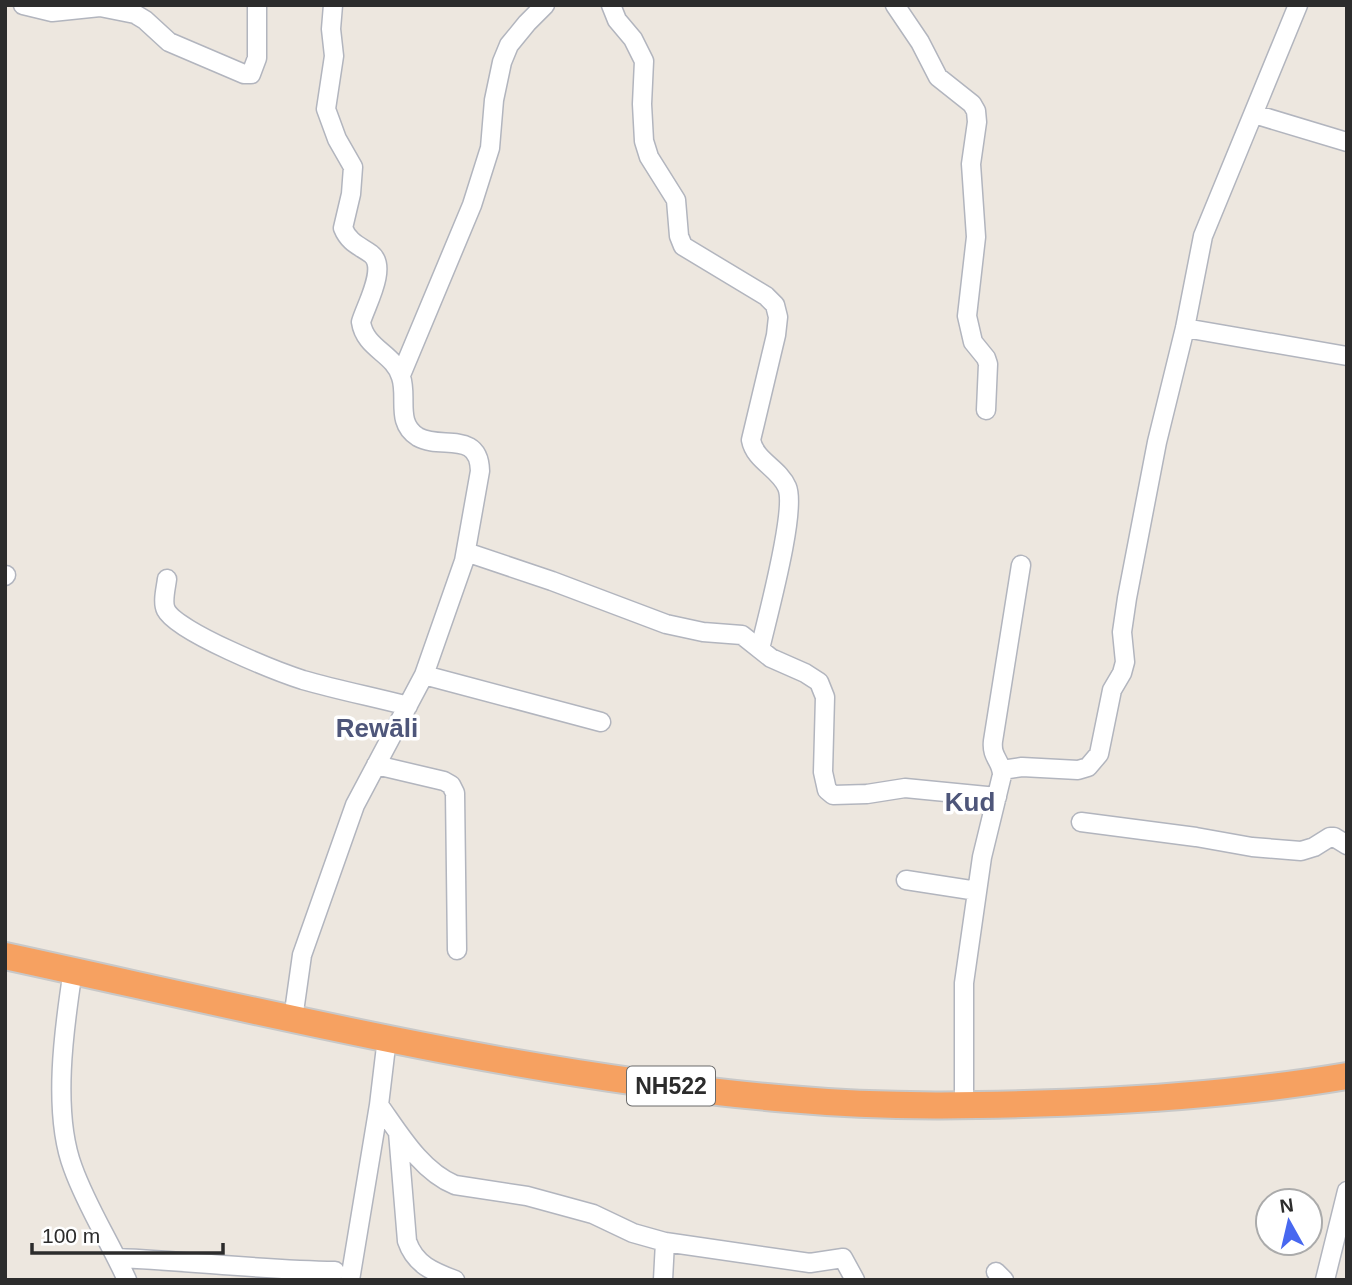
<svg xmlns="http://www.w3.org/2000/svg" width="1352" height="1285" viewBox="0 0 1352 1285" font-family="Arial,sans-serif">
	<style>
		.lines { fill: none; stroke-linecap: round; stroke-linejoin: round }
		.minor-casing { stroke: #b2b5be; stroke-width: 21 }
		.highway-casing { stroke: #c8c8c8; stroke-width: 30 }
		.minor { stroke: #fff; stroke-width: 18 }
		.highway { stroke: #f6a161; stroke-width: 26 }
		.labels { text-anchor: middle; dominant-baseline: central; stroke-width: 7; stroke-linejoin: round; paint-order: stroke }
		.shield { fill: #fff; stroke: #6b6b6b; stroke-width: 2 }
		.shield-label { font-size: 23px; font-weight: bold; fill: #2c2c2c }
		.neighbourhood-label { font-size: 26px; font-weight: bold; fill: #4e567a; stroke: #fff }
	</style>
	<rect width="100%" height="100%" fill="#ede7df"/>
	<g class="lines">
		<g class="minor-casing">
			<path id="minor" d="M23,5l29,7 48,-5 35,7 10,6 24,22 75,32h7l6,-16v-53
				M611,5l6,15 16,19 11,22 -2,43 2,37 5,16 27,43 3,36 4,10 83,50 9,9 3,12 -2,18 -25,105c4,21 28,28 36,47 10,23 -20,131 -27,162
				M895,5l25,37 18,35 34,27 4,7 1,11 -6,42 5,73 -9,79 6,26 13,16 2,6 -2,46
				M1254,114l93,28
				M1185,328l162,28
				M401,375l71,-170 18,-57 4,-48 8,-38 7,-17 18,-22 18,-18
				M466,552l86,29 114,43 37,8 39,3 29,23 34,15 14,9 6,15 -2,75 4,18 6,5 34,-1 38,-6 92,9
				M5,576l1,-1
				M167,579c-1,9 -5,23 -1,31 11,22 112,62 137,70 35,10 70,17 105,26
				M424,675l177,47
				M376,765l68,16 7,4 4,8 2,157
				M1002,770l20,-3 56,3 10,-3 11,-13 13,-64 10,-17 3,-11 -3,-30 5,-34 30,-156 28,-114 18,-92 95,-231
				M1081,822l115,15 56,10 49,4 13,-4 16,-10h4l13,8
				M906,880l71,11
				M73,970c-9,58 -21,143 0,198 14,39 37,74 54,112
				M293,1019l9,-64 53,-150 69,-130 40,-114 16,-90c-1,-41 -39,-21 -62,-34 -23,-14 -10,-40 -17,-60 -7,-24 -36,-28 -40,-55 5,-17 27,-55 10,-68 -11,-8 -22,-11 -28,-26l8,-34 2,-27 -16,-28 -11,-30 8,-53 -3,-27 2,-24
				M379,1105c20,28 42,66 76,80l72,11 66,18 40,19 32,9 145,21 33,-5 12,22
				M964,1105v-122l18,-126 20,-82c0,-14 -11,-17 -9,-34l28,-176
				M398,1132l9,109c8,24 27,31 48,39
				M118,1258c72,3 145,12 217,13
				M996,1272l8,8
				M350,1280l29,-175 8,-67
				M663,1280l2,-38
				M1325,1280l22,-89"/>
		</g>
		<g class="highway-casing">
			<path id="highway" d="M5,956c259,56 519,121 784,143 98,9 196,7 293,3 89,-4 177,-11 265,-26"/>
		</g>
		<use href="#minor" class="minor"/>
		<use href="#highway" class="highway"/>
	</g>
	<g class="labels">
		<rect class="shield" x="627" y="1066.5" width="88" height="39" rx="5"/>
		<g class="shield-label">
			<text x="671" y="1086">NH522</text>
		</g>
		<g class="neighbourhood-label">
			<text x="377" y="728">Rewāli</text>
			<text x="970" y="802">Kud</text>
		</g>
	</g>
	<rect width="1352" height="1285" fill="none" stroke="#2c2c2c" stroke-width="14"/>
	<g transform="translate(1289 1222) rotate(352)"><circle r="33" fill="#ffffff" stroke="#ababab" stroke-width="2"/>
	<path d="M0-5L12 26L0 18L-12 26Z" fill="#4868f0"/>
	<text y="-10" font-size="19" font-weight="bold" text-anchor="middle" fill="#2c2c2c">N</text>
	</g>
	<path d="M32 1243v10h191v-10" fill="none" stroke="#2c2c2c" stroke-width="3.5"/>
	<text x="42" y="1243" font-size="21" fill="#2c2c2c" stroke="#ffffff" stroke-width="5" paint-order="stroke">100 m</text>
</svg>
